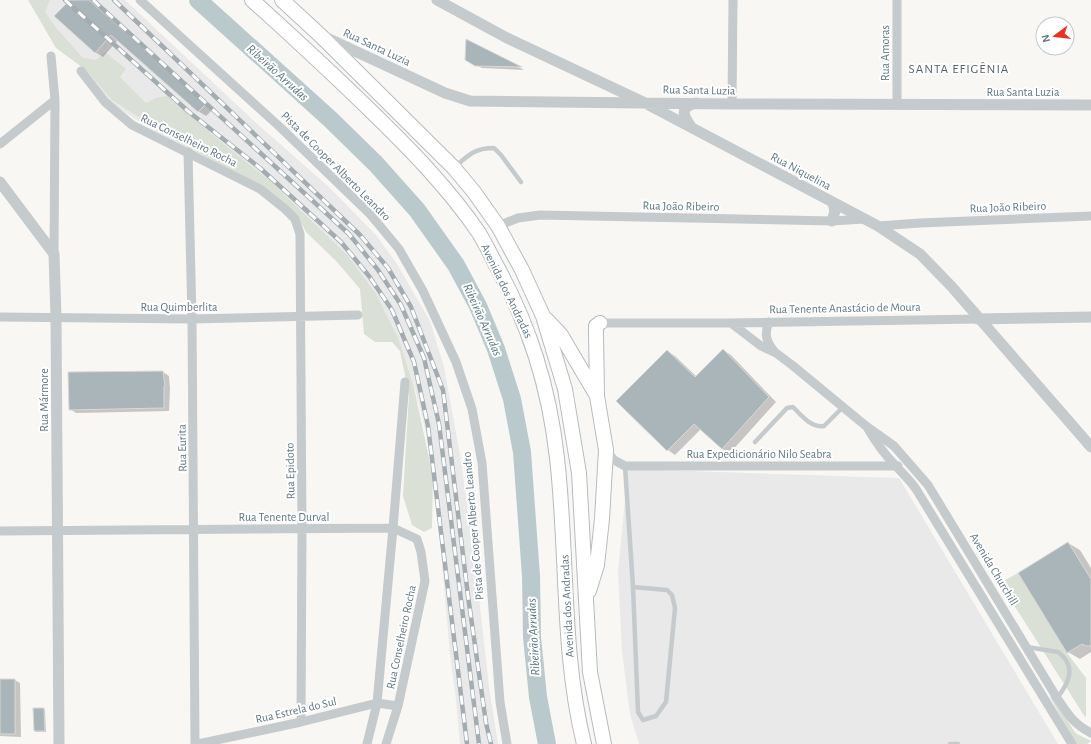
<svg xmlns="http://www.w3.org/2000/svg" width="1091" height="744" viewBox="0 0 1091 744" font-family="'Alegreya Sans',sans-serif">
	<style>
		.built { fill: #e8e9e8 }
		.green { fill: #dae0d5 }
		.shadow { fill: #0003 }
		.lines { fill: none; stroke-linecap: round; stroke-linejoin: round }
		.river { stroke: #bacacc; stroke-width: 18 }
		.building { fill: #a9b5b8; stroke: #d9d9d7 }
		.primary-casing { stroke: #b6bcbe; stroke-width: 16 }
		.service { stroke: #c5cacc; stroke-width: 4.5 }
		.minor { stroke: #c5cacc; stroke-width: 9 }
		.tertiary { stroke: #c5cacc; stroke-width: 11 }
		.primary { stroke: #fff; stroke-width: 14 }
		.rail-casing { stroke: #a3acb0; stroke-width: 4.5 }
		.rail { stroke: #fff; stroke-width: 3; stroke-dasharray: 9; stroke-linecap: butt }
		.labels { text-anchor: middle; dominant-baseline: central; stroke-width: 4; stroke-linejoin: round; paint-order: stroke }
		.street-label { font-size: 12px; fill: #617881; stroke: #fff }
		.neighbourhood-label { font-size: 13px; letter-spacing: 1px; fill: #53656c; stroke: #fff }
		.water-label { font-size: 13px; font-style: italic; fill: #5c787c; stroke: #fff }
	</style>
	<rect width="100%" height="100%" fill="#f8f7f4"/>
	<path class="built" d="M29,0h96l129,121 75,66 47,48 21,29 33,57 14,46 17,93 16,120 12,107 9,57h-38l-4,-44 -6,-46 -9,-102 -8,-75 -6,-40 -13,-53 -14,-38 -36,-55 -66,-79 -85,-54 -22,-8 -26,-13 -24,-14 -32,-22z
		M628,469l271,9 159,266h-419l-9,-30 -8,-63 -4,-79z"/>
	<path class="green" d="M28,0h22l-5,12 12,17 26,29 13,2 9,-8 21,17 -6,8 26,26 10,-5 11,-2 59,50 43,34 78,75 29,39 22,44 15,45 20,94 -1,51 -8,4 -12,-7 -9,-29 6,-101 -9,-44 -8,-9h-17l-11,-8 -4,-45 -23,-27 -31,-30 -9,-17 -40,-31 -89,-48 -56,-36 -25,-29 -31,-23z
		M1018,573l49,80 19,25v38l-1,1 -85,-134z
		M1052,695l22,36 3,3 14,7 -4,3h-11l-26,-47z"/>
	<path class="shadow" d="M72,0h19l122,109 -7,7 -8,-5 -80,-71 -15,17 -8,-5z
		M467,40l57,30 -42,-2 -16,-8z
		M723,350l8,5 45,47 -46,51 -8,-4 -21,-20 -26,26 -7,-5 -51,-49 50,-50 8,5 22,21z
		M163,372l6,4 1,13 -1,22 -93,2 -6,-4z
		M1068,543l12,7 11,18v84l-11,7 -12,-7z
		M0,680h15l5,3 1,54 -21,-1z
		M44,709l1,1 1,22h-10l-1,-1z"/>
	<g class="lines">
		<path class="river" d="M198,0l132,119 46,45 41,46 39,55 22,41 18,43 16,50 10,53 9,124 1,61 6,60 9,47"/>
	</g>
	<path class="building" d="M70,0h19l117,104 -8,8 -87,-77 -16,18 -41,-37z
		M466,39l56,28 -47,-1 -10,-6z
		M723,349l46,48 -47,52 -28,-25 -27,27 -51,-50 51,-51 28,27z
		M163,371l2,15h-1v22l-95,2 -1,-38z
		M1068,542l23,37v67h-5l-4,-2 -15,9 -49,-80z
		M0,679h15v55h-15z
		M33,708h11l1,23h-11z"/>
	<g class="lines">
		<g class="primary-casing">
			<path id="primary" d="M252,0c41,37 82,75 122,114 38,37 75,75 105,119 6,10 11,20 16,30 35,63 54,124 62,195 11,95 4,193 27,286
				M282,0l39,36 133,132 20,24 24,34 24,44 21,46 22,73 14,84 11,199 14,72
				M547,320l14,15 36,61 9,54 -4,69 -5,46 -8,26
				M597,396l-1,-65v-5l4,-3"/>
		</g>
		<path class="service" d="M455,167c13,-12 20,-19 39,-19l7,7 20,27
			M755,442l32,-34 6,-1c8,8 18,21 31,19l19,-19
			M625,466l8,121 5,125 5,8 13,-4 10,-14 9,-94 -3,-13 -5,-5 -34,-3
			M1027,647l31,5c19,14 11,31 -1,46
			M950,744h8"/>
		<path class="minor" d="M140,0l141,128 89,86 29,35 24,42 33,71 16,47 10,54 18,239 7,42
			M897,0v105
			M51,56l4,44 -1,154
			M81,71l24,31 27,23 128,64 25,20 10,10 5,15 2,295 -1,193
			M732,104l1,-104
			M0,144l55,-44
			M188,152l4,167 3,425
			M498,226l20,-8 22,-3 292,6 32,-2
			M878,226l42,-3 171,-7
			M0,317l192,2 166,-4
			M769,322c-5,12 -3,19 5,29
			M600,323h131l247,-4
			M731,323l30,23 15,7 16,12 74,61 28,20 34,39 129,213c12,17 15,25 34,35
			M867,427c8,14 17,27 28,38 8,9 14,14 21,24l156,255
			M606,450l8,10 11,6h273
			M0,531l393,-3 -16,175 -10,41
			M198,744l103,-22 76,-19 21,3
			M386,744l12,-38 27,-125 -4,-29 -4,-13 -24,-11 12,-146"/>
		<path class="tertiary" d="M437,0l70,38 136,64 235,124 42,28 32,33 139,160
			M327,38l118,55 25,8 262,3 359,1
			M692,128c-8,-11 -14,-20 4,-25
			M0,182l54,72 2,63 3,427
			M832,221l3,-10 -2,-8
			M978,319l113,-2"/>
		<use href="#primary" class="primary"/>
		<g class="rail-casing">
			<path id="rail" d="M65,0l124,112 71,56 81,74 28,34 23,34 22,52 14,64 39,318
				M93,0l256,234 29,36 23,35 23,53 15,66 40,320
				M114,0l246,235 28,33 23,39 32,83 25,206 18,127 5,21"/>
		</g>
		<use href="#rail" class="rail"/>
	</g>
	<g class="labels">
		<g class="street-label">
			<text transform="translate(377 47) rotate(25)">Rua Santa Luzia</text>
			<text transform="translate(885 53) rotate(-90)">Rua Amoras</text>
			<text transform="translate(699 90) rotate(1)">Rua Santa Luzia</text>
			<text x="1023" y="92">Rua Santa Luzia</text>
			<text transform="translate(189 140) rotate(26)">Rua Conselheiro Rocha</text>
			<text transform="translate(336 166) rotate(45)">Pista de Cooper Alberto Leandro</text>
			<text transform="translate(801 171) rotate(28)">Rua Niquelina</text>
			<text transform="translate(681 206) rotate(1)">Rua João Ribeiro</text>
			<text transform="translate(1008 207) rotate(-2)">Rua João Ribeiro</text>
			<text transform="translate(507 291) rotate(64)">Avenida dos Andradas</text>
			<text x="179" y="307">Rua Quimberlita</text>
			<text transform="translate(845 308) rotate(-1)">Rua Tenente Anastácio de Moura</text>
			<text transform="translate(44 400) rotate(-90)">Rua Mármore</text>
			<text transform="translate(182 448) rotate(-91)">Rua Eurita</text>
			<text x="759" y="454">Rua Expedicionário Nilo Seabra</text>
			<text transform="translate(290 471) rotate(-91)">Rua Epidoto</text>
			<text x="284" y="517">Rua Tenente Durval</text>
			<text transform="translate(473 526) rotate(-95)">Pista de Cooper Alberto Leandro</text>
			<text transform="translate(994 569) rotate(59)">Avenida Churchill</text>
			<text transform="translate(567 606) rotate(-93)">Avenida dos Andradas</text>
			<text transform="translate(401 637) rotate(-78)">Rua Conselheiro Rocha</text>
			<text transform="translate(296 710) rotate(-13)">Rua Estrela do Sul</text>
		</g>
		<g class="neighbourhood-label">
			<text x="959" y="69">SANTA EFIGÊNIA</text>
		</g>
		<g class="water-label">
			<text transform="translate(277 73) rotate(42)">Ribeirão Arrudas</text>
			<text transform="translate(482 320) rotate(66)">Ribeirão Arrudas</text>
			<text transform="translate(534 637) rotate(-93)">Ribeirão Arrudas</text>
		</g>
	</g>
	<g transform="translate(1055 36) rotate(255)"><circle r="19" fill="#ffffff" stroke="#c0c9cd"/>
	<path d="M0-3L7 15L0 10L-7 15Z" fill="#eb3021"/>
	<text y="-6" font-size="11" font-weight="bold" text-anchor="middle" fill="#617881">N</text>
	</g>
</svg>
